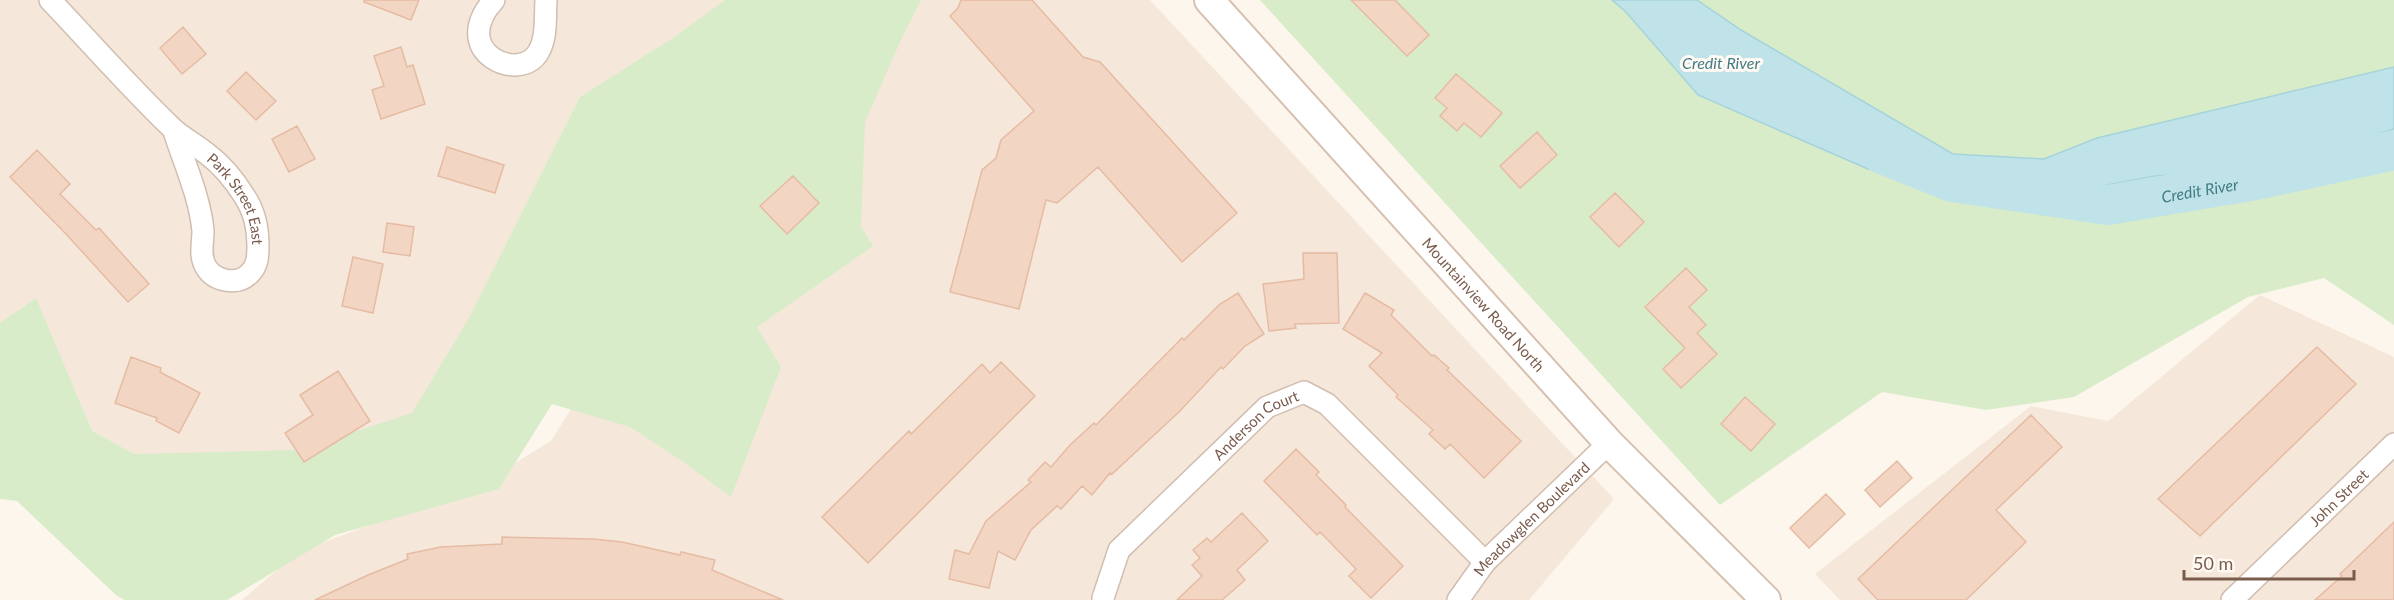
<svg xmlns="http://www.w3.org/2000/svg" width="2394" height="600" viewBox="0 0 2394 600" font-family="Lato,sans-serif">
	<style>
		.residential { fill: #f5e8da }
		.green { fill: #d8ecc9 }
		.water { fill: #bfe3e8; stroke: #a5d3da; stroke-width: 1.5 }
		.lines { fill: none; stroke-linecap: round; stroke-linejoin: round }
		.river { stroke: #bfe3e8; stroke-width: 40 }
		.building { fill: #f3d5c3; stroke: #e6bba3; stroke-width: 1.5 }
		.street-casing { stroke: #d1beb0; stroke-width: 24 }
		.secondary-casing { stroke: #d6c0b0; stroke-width: 32 }
		.street { stroke: #fff; stroke-width: 21 }
		.secondary { stroke: #fff; stroke-width: 28 }
		.labels { text-anchor: middle; dominant-baseline: central; stroke-width: 6; stroke-linejoin: round; paint-order: stroke }
		.street-label { font-size: 15px; fill: #7a5c4d; stroke: #fffaf3 }
		.water-label { font-size: 16px; font-style: italic; fill: #437c86; stroke: #fffaf3 }
	</style>
	<rect width="100%" height="100%" fill="#fdf6ec"/>
	<path class="residential" d="M0,0h760l-347,470 -360,38 -53,-68z
		M881,0h269l464,499 -85,101h-1287l57,-49 178,-65 74,-45 224,-359z
		M2260,295l134,62v243h-554l-25,-26 216,-168 77,15z"/>
	<path class="green" d="M725,0h196l-17,33 -39,89 -4,104 12,20 -116,81 24,40 -50,130 -52,-38 -49,-32 -78,-23 -53,85 -164,46 -108,65h-102l-8,-4 -100,-95 -17,-2v-176l36,-25 56,133 42,23 164,-4 114,-37 57,-95 111,-221 96,-61z
		M1260,0h352l13,11 73,84 393,93 64,-12 100,-6 139,-41v196l-70,-47 -76,19 -174,100 -88,13 -104,-18 -162,113z
		M1697,0h697v67l-297,71 -53,21 -91,-5 -212,-124z"/>
	<path class="water" d="M1612,0h85l44,30 212,124 91,5 53,-21 297,-71v62l-139,41 -100,6 -64,12 -223,-19 -170,-74 -73,-84z"/>
	<g class="lines">
		<path class="river" id="s1" d="M1882,154l70,28 156,23 148,-25 138,-30"/>
	</g>
	<path class="building" d="M364,0h55l-8,20 -47,-18z
		M961,0h71l51,57 17,5 137,151 -55,49 -84,-95 -41,36 -11,-3 -27,109 -69,-17 32,-122 14,-12 5,-18 33,-29 -84,-95 8,-8z
		M1351,0h44l34,35 -22,21z
		M183,27l23,27 -24,20 -22,-26z
		M401,47l6,20 6,-2 12,39 -44,15 -9,-29 12,-4 -10,-30z
		M246,72l30,29 -20,19 -29,-29z
		M1456,74l46,39 -21,24 -17,-14 -7,8 -17,-15 7,-8 -12,-10z
		M297,126l18,33 -26,13 -17,-33z
		M1537,132l20,23 -37,33 -20,-22z
		M447,147l57,18 -9,28 -57,-17z
		M37,150l33,34 -10,10 36,36 3,-2 50,56 -21,18 -62,-68 -56,-57z
		M793,176l26,27 -32,31 -27,-28z
		M1615,193l29,29 -25,25 -29,-30z
		M387,223l27,4 -4,29 -27,-4z
		M1303,253h34l2,70 -44,1 1,4 -27,3 -6,-47 41,-5z
		M353,257l30,7 -10,49 -31,-7z
		M1686,268l21,22 -18,17 17,18 -9,8 20,21 -36,34 -18,-19 22,-21 -40,-41z
		M1238,293l26,41 -19,12 -22,23 -2,-2 -41,44 -68,63 -2,-1 -18,22 -10,-9 -21,23 -4,-3 -26,24 -16,30 -17,-9 -9,37 -40,-9 6,-29 14,4 17,-33 45,-39 -3,-2 17,-18 6,5 19,-22 24,-22 2,2 86,-87 2,2 36,-36z
		M1365,293l29,17 -3,5 41,41 2,-1 15,13 -2,2 74,71 -37,37 -34,-34 -5,5 -16,-15 4,-4 -37,-33 2,-2 -29,-29 13,-13 -39,-24z
		M2317,347l39,37 -156,152 -42,-37z
		M131,357l30,11 -1,4 40,21 -21,40 -23,-12 1,-3 -42,-15z
		M1001,362l34,34 -167,167 -46,-46 87,-86 2,3 71,-70 8,9z
		M338,371l32,50 -66,41 -19,-29 28,-18 -13,-20z
		M1745,397l30,27 -24,27 -30,-27z
		M2031,415l31,32 -66,63 30,32 -60,58h-88l-20,-21z
		M1296,449l23,23 -3,3 30,30 -1,2 58,59 -32,32 -22,-22 7,-7 -36,-37 -3,3 -53,-54z
		M1897,461l15,17 -32,29 -15,-17z
		M1826,494l19,20 -36,34 -19,-20z
		M1242,513l26,28 -31,29 8,10 -23,20h-45l25,-24 -10,-11 8,-7 -7,-8 14,-12 4,4z
		M2394,522v78h-79l27,-24 -2,-2z
		M502,537l91,2 29,3 58,13 1,-3 34,8 -3,10 71,30h-468l53,-25 40,-16 -1,-5 34,-7 61,-3z"/>
	<g class="lines">
		<g class="street-casing">
			<g id="street">
				<path id="s2" d="M50,0c41,43 80,88 123,129 10,9 22,15 33,24 15,11 29,28 39,44 9,14 13,32 13,48 0,11 0,21 -9,29 -12,12 -35,7 -43,-7 -7,-11 -3,-24 -3,-36 -3,-34 -19,-68 -29,-100"/>
				<path d="M494,0c-47,52 27,85 45,51 8,-14 6,-35 7,-51"/>
				<path id="s3" d="M1103,598l16,-48 148,-143 37,-15 23,12 158,158"/>
				<path id="s4" d="M1458,600l27,-38 124,-119"/>
				<path id="s5" d="M2232,600l162,-156"/>
			</g>
		</g>
		<g class="secondary-casing">
			<g id="secondary">
				<path id="s6" d="M1209,0l400,443 157,157"/>
			</g>
		</g>
		<use href="#street" class="street"/>
		<use href="#secondary" class="secondary"/>
	</g>
	<g class="labels">
		<g class="street-label">
			<text stroke="none"><textPath href="#s2" startOffset="276">Park Street East</textPath></text>
			<text stroke="none"><textPath href="#s6" startOffset="410">Mountainview Road North</textPath></text>
			<text stroke="none"><textPath href="#s3" startOffset="237">Anderson Court</textPath></text>
			<text stroke="none"><textPath href="#s5" startOffset="148">John Street</textPath></text>
			<text stroke="none"><textPath href="#s4" startOffset="110">Meadowglen Boulevard</textPath></text>
		</g>
		<g class="water-label">
			<text x="1721" y="62">Credit River</text>
			<text stroke="none"><textPath href="#s1" startOffset="326">Credit River</textPath></text>
		</g>
	</g>
	<path d="M2184 570v9h170v-9" fill="none" stroke="#7a5c4d" stroke-width="3"/>
	<text x="2193" y="570" font-size="18" fill="#7a5c4d" stroke="#fffaf3" stroke-width="4.5" paint-order="stroke">50 m</text>
</svg>
